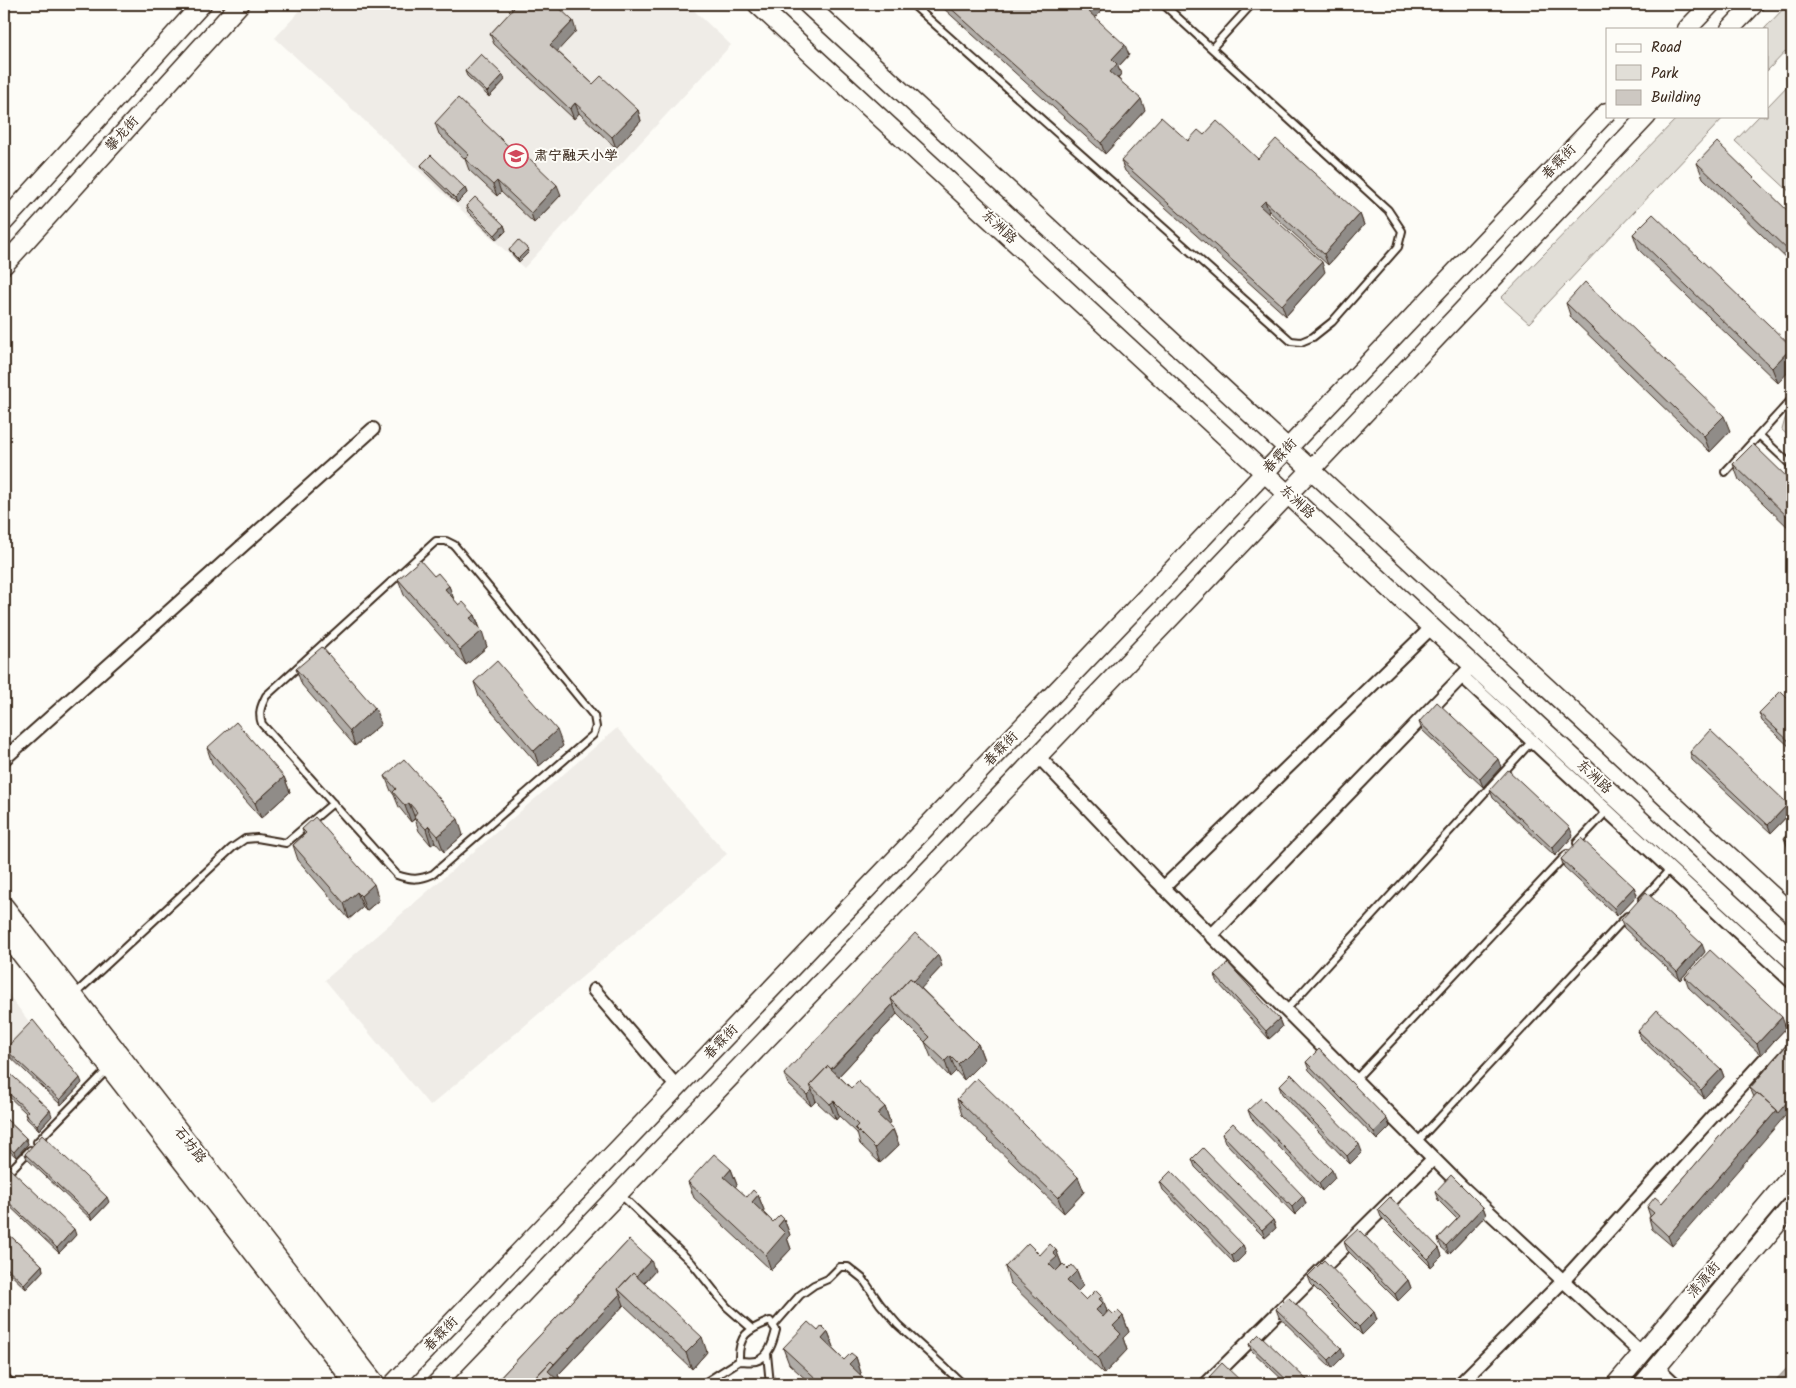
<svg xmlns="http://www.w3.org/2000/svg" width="1796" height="1388" viewBox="0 0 1796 1388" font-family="Kalam,'LXGW WenKai TC',sans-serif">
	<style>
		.built { fill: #efece7 }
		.green { fill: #e1ded7; stroke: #8e847a }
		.water { fill: #bbb4ad; stroke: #887d74 }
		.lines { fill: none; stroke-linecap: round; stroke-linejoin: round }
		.lane-casing { stroke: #3b2a1e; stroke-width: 10 }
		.street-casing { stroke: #3b2a1e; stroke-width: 16 }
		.secondary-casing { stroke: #3b2a1e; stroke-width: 21 }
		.lane { stroke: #fdfcf7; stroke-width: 6 }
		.street { stroke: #fdfcf7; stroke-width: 12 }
		.secondary { stroke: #fdfcf7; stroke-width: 18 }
		.wall { fill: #b0aca7; stroke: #3b2a1e }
		.shaded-wall { fill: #908c88; stroke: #3b2a1e }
		.building { fill: #cdc8c2; stroke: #3b2a1e }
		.labels { text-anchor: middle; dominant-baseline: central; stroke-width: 4; stroke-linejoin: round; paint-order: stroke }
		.street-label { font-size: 14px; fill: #3b2a1e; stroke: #fdfcf7 }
		.poi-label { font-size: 14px; font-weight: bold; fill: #3b2a1e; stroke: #fdfcf7; text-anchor: start }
	</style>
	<rect width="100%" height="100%" fill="#fdfcf7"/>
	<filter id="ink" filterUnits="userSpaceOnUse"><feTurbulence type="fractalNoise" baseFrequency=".02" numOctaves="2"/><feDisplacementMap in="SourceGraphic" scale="10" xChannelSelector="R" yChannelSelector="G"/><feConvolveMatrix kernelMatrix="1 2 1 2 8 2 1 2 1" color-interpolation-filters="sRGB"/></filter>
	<g filter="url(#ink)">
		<path class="built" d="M306,4h381l44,41 -207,223 -249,-230z
			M617,728l110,126 -297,252 -105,-126z
			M4,989l26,34 -26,29z"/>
		<path class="green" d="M1788,4h4v41l-25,26v-42h-3z
			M1792,81v113l-57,-53 24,-25h8v-9z
			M1679,116h46l-196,207 -28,-25z
			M1792,408v31l-10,-9 3,-11z"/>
		<path class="water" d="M1792,1363v21h-20z"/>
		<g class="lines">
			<g class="lane-casing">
				<path id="lane" d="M912,4l379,337 10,1 12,-5 19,-15 66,-75 4,-16 -14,-21 -225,-206
					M1212,48l40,-44
					M1759,435l33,31
					M1725,472l67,-73
					M436,541h10l8,4 140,171 2,11 -3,8 -160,139c-13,6 -22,6 -36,1l-135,-151c-4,-11 -1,-18 4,-28z
					M1577,843l30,-32
					M1642,900l28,-31
					M75,994l157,-146 13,-9 12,-1 29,5 47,-40
					M1285,1011l247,-270
					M1355,1080l212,-226
					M37,1142l71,-73
					M1417,1142l210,-226
					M4,1177l26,-27
					M620,1194l72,69 35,44 24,21
					M770,1321l6,9c-3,12 -7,27 -20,31 -5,1 -12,0 -17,0 -1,-26 8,-31 31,-40z
					M773,1326l27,-31 14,-10 14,-6 12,-12h8l15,12 17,25 18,21 65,59
					M767,1354l3,30
					M698,1384l8,-2 33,-21"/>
			</g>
			<g class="street-casing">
				<path id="street" d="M1462,676l330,306
					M1038,756l119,125 304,305 181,168
					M4,759l369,-330
					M1163,888l269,-261
					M1211,936l257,-266
					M594,990l83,97
					M1657,1367l18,17
					M4,1380l4,4
					M1206,1384l227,-225
					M1460,1384l103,-103 229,-252"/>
			</g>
			<g class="secondary-casing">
				<path id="secondary" d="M757,4l1035,956
					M807,4l985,910
					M1687,29l24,-25
					M1730,29l24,-25
					M4,222l198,-218
					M4,265l236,-261
					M4,906l372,478
					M4,932l351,452
					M393,1384l762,-796 452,-476
					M436,1384l742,-774 469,-494
					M1616,1384l176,-209
					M1643,1384l149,-178"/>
			</g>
			<use href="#lane" class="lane"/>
			<use href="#street" class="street"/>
			<use href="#secondary" class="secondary"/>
		</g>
		<path class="wall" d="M510,4l66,27 -19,20 36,33 45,26 3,11 -25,27 -37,-35 -5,6 -80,-75 -4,-10 22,-23z
			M941,4h165v1l-11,13 34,37 -11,12 3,7 -3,4 27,32 -40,44 -163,-147z
			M465,71l38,4 2,5 -16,17 -22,-21z
			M435,123l90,39 36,33 -27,28 -33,-31 -4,4 -28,-26 -4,-11 -26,-25z
			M1204,135l54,24 102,55 4,11 -36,40 -59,-54 -1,2 57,59 -39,44 -161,-145 -4,-10 67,-20z
			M1697,163l95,52v49l-89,-86z
			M421,165l44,23 2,5 -10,10 -34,-33z
			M466,206l38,19 2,6 -9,9 -29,-28z
			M1633,234l159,113 -14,36 -139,-133z
			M509,250l20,2 -10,10 -9,-10z
			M1566,303l164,128 -20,21 -139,-134z
			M1733,464l59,18v49l-53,-51z
			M434,576l15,10 5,14 5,5 16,10 12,32 -21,18 -62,-70 -6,-16z
			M296,669l85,55 -26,22 -53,-61z
			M474,682l89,64 -24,20 -60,-69z
			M1792,702v47l-30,-28 -3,-8z
			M1419,722l82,45 -18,20 -61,-57z
			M207,748l77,29 6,15 -29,26 -49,-55z
			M1690,752l98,52 3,8 -20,21 -79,-73z
			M385,776l78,59 -19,17 -9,-10 -4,3 -12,-14 -4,-12 -4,3 -12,-15 -5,-12 -3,-4z
			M1490,790l83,46 -18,20 -62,-58z
			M302,829l77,71 -13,11 -3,-4 -14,12 -51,-59 -5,-15 11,-10z
			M1792,829v23l-4,-4 -4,-10z
			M1561,859l73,28 3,8 -20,21 -53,-49z
			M1621,920l84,32 -25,28 -56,-52z
			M942,966l-21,22 57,56 6,16 -20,20 -8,-9 -6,6 -19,-20 -6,-15 -28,-28 -58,62 12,12 34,19 5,15 -2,3 5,4 6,16 -19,18 -20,-19 -3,-11 -18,-17 -3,4 -20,-19 -5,5 -23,-22 -4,-10z
			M1215,975l64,44 3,8 -13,12 -51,-56z
			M1685,977l101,51 -25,27 -72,-67z
			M1638,1031l83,38 3,8 -20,21 -63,-59z
			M1792,1039l-120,207 -20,-17 -3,-11 1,-2 -3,-9 15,-4 92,-106 -4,-9z
			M5,1049l77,34 -21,22 -54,-51z
			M1306,1062l84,65 -13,13 -68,-70z
			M4,1068l48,48 -13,14 -12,-11 -2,-5 1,-1 -22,-21z
			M1279,1086l83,66 -12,12 -68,-70z
			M957,1099l121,78 6,15 -20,21 -102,-98z
			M1248,1110l87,68 -13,13 -71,-73z
			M4,1117l22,21 2,6 -12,13 -12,-11z
			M1222,1134l81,62 3,8 -11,11 -70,-73z
			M25,1154l84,48 -17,18 -65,-61z
			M1192,1159l81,61 3,8 -11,10 -70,-71z
			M731,1169l6,16 -2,2 12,10 11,-2 6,15 -1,2 10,10 11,-3 6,16 -3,3 4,11 -20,21 -77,-72 -6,-16z
			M4,1174l72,61 -17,18 -55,-52z
			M1160,1182l83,63 3,8 -11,11 -72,-74z
			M1435,1192l48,15 3,8 -37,39 -8,-7 -3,-8 19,-20 -19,-19z
			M1378,1209l61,39 3,8 -11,11 -50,-50z
			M4,1230l38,35 1,6 -17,18 -22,-21z
			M629,1240l26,31 -11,12 63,69 -15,17 -68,-64 -66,70 2,4 -1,2 3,3h-62l-2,-4z
			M1344,1242l64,38 3,8 -13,13 -51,-51z
			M1056,1250l6,15 -1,2 16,4 6,15 -6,6 9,8 21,11v2l16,3 6,16 -6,6 4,12 -23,24 -94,-91 -5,-16z
			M1308,1276l66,36 3,8 -15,15 -51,-51z
			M1276,1309l68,47 -12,12 -53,-51z
			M818,1331l10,1 6,15 -1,2 11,11 12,-3 5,16 -1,1 10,10 10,-2 1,2h-70l-22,-20 -6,-16z
			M1249,1344l61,40h-23l-36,-34z
			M1209,1377l35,7h-33z"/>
		<path class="shaded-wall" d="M1095,4h11v1l-14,17 -4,-11z
			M573,21l3,10 -22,24 -4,-10z
			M1125,45l4,10 -11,12 3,7 -7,8 -4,-10 2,-13z
			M503,75l2,5 -16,17 -2,-5z
			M1141,99l4,11 -40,44 -4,-11z
			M575,103l4,10 -5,6 -4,-10z
			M638,110l3,11 -25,27 -4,-11z
			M497,181l4,11 -4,4 -4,-11z
			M557,185l4,10 -27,28 -3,-10z
			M465,188l2,5 -10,10 -2,-5z
			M1265,201l4,10 -5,6 -4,-11z
			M1360,214l4,11 -36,40 -4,-11z
			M504,225l2,6 -9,9 -2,-5z
			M528,249l1,3 -10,10 -1,-3z
			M1322,262l3,10 -39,44 -4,-11z
			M1792,347v21l-14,15 -6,-15z
			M1724,416l6,15 -20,21 -6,-16z
			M449,586l6,16 -10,-13z
			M475,615l5,15 -10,-12z
			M482,631l5,16 -21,18 -6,-15z
			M375,708l6,16 -26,22 -5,-15z
			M557,730l6,16 -24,20 -5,-15z
			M1498,759l3,8 -18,20 -3,-8z
			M284,777l6,15 -29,26 -6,-15z
			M409,803l6,15 -4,4 -6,-16z
			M1788,804l3,8 -20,21 -3,-8z
			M458,819l5,16 -19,17 -6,-16z
			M429,826l6,16 -4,3 -5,-16z
			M1570,828l3,8 -18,20 -3,-8z
			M374,884l5,16 -13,11 -5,-15z
			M1634,887l3,8 -20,21 -3,-8z
			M357,892l6,15 -14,12 -5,-16z
			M1702,944l3,8 -25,28 -3,-8z
			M938,955l4,11 -40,43 -8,-7z
			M893,1004l4,10 -76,81 -7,-7z
			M1782,1017l4,11 -25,27 -4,-11z
			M1279,1019l3,8 -13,12 -3,-8z
			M978,1044l6,16 -20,20 -6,-16z
			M950,1056l6,15 -6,6 -5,-16z
			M1721,1069l3,8 -20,21 -3,-8z
			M80,1078l2,5 -21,22 -1,-5z
			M812,1090l4,11 -5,5 -4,-11z
			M1792,1096v12l-120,138 -4,-10 109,-126z
			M834,1101l5,15 -3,4 -6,-16z
			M885,1107l5,15 -7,8 -6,-16z
			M50,1110l2,6 -13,14 -2,-5z
			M1387,1119l3,8 -13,13 -3,-8z
			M893,1129l6,16 -19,18 -5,-15z
			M26,1138l2,6 -12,13 -2,-5z
			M1359,1144l3,8 -12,12 -3,-8z
			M731,1169l6,16 -7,7 -6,-15z
			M1332,1170l3,8 -13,13 -3,-8z
			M1078,1177l6,15 -20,21 -6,-15z
			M758,1195l6,15 -7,8 -5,-16z
			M1303,1196l3,8 -11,11 -3,-8z
			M107,1197l2,5 -17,18 -2,-5z
			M1483,1207l3,8 -37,39 -3,-8z
			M784,1219l6,16 -3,3 4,11 -20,21 -5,-15 12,-29z
			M1273,1220l3,8 -11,10 -3,-8z
			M74,1229l2,6 -17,18 -2,-5z
			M1243,1245l3,8 -11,11 -3,-8z
			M1439,1248l3,8 -11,11 -3,-8z
			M1056,1250l6,15 -2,1 3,6 -8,8 -6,-16 4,-11z
			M651,1260l4,11 -26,28 -8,-7z
			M42,1265l1,6 -17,18 -2,-5z
			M1077,1271l6,15 -11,11 -5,-16z
			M1408,1280l3,8 -13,13 -3,-7z
			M620,1294l4,11 -66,70 2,4 -5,5h-19z
			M1102,1296l5,15 -1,1 3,6 -7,7 -6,-15 3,-11z
			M8,1300l2,5 -6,7v-8z
			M1374,1312l3,8 -15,15 -3,-8z
			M1123,1316l6,16 -6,6 4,12 -23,24 -6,-16 15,-32z
			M828,1332l6,15 -6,7 -6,-15z
			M702,1337l5,15 -15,17 -6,-16z
			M1341,1348l3,8 -12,12 -3,-8z
			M856,1357l5,16 -6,7 -6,-16z"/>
		<path class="building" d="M510,4h45l18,17 -23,24 43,39 8,-8 37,34 -26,27 -37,-34 -5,6 -80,-75 24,-26z
			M946,4h89l3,2 2,-2h55l-7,7 37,34 -13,14 5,5 -7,8 31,27 -40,44z
			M481,54l22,21 -16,17 -22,-21z
			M458,98l67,64 4,-4 28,27 -26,28 -34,-32 -4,4 -28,-26 4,-4 -34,-32z
			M1161,117l27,24 10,-11 6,5 13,-14 41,38 18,-20 84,75 -36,40 -59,-53 -5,5 62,56 -40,43 -161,-144z
			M1717,142l75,73v39l-95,-91z
			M431,155l34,33 -10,10 -34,-33z
			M475,197l29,28 -9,10 -29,-29z
			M1653,214l139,133 -20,21 -139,-134z
			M518,240l10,9 -10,10 -9,-9z
			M1585,282l139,134 -20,20 -138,-133z
			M1753,444l39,38v39l-59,-57z
			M420,560l14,16 4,-3 11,13 -4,3 14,16 4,-3 12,13 -5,3 12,13 -22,19 -62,-71z
			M322,647l53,61 -25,23 -54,-62z
			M497,661l60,69 -23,21 -60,-69z
			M1781,691l11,11v42l-33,-31z
			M1437,702l61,57 -18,20 -61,-57z
			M236,722l48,55 -29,26 -48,-55z
			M1710,730l78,74 -20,21 -78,-73z
			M404,759l54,60 -20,17 -9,-10 -3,3 -12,-13 3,-4 -8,-9 -4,3 -12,-14 3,-3 -11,-13z
			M1508,770l62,58 -18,20 -62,-58z
			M315,817l59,67 -13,12 -4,-4 -13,11 -51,-58 13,-12 -4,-4z
			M1792,829v16l-8,-7z
			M1581,838l53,49 -20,21 -53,-49z
			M1646,892l56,52 -25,28 -56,-52z
			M915,933l23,22 -24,26 -4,-3 -19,21 2,5 -62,65 -3,-3 -18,19 2,5 -5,5 -23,-21z
			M1710,950l72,67 -25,27 -72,-67z
			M1228,963l51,56 -13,12 -51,-56z
			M910,978l68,66 -20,20 -8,-8 -5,5 -20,-19 5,-5 -39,-38z
			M1657,1010l64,59 -20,21 -63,-59z
			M33,1020l47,58 -20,22 -55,-51z
			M1792,1039v57l-14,17 -1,-3 -20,-17v1l-7,-6z
			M1319,1049l68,70 -13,13 -68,-70z
			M828,1066l23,22 7,-7 27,26 -8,7 16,15 -18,19 -20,-20 3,-3 -24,-24 -4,3 -20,-19z
			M4,1068l46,42 -13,15 -12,-11 3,-3 -24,-22z
			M1291,1074l68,70 -12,12 -68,-70z
			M977,1078l101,99 -20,21 -101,-99z
			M1757,1093l20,17 -109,126 -19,-18 5,-5 -7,-6 8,-10 7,6z
			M1261,1098l71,72 -13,13 -71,-73z
			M4,1117l22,21 -12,14 -10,-9z
			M1233,1123l70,73 -11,11 -70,-73z
			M42,1135l65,62 -17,18 -65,-61z
			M1203,1148l70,72 -11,10 -70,-71z
			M714,1154l17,15 -7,8 23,20 6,-7 5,5 -6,7 21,20 7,-7 4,4 -6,7 7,7 -19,22 -78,-73z
			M9,1168l65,61 -17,19 -53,-50v-24z
			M1171,1171l72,74 -11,11 -72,-74z
			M1451,1175l32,32 -37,39 -8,-7 22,-23 -25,-24z
			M1390,1197l49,51 -11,11 -50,-50z
			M1358,1229l50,51 -13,14 -51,-52z
			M4,1230l38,35 -18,19 -20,-19z
			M629,1240l22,20 -15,16 -3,-3 -15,16 2,5 -66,70 -3,-3 -22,23h-27l-4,-4z
			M1028,1243l12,12 10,-11 6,6 -3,3 4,4 -8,7 7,7 7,-7 5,5 4,-4 5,6 -10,10 19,19 10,-10 6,6 -3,3 4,4 -7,7 7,7 6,-7 5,5 4,-4 5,5 -10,10 8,8 -23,24 -93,-91z
			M1324,1260l50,52 -15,15 -51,-51z
			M633,1273l69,64 -16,16 -68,-64z
			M4,1296l4,4 -4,4z
			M1288,1297l53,51 -12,12 -53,-51z
			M808,1322l10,9 4,-5 6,6 -6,7 22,21 7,-7 5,4 -7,7 21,20 6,-6 4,4 -1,2h-57l-39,-36z
			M1259,1334l50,48 -2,2h-16l-42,-40z
			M551,1361l3,3 -6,7 14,13h-33z
			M1222,1363l22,21h-28l-7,-7z"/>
	</g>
	<defs>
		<g id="school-ring" transform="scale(1.25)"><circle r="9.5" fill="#fdfcf7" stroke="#d1495b" stroke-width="1.5"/><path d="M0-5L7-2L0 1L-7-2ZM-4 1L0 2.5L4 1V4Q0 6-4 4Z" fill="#d1495b"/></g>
	</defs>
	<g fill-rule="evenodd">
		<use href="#school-ring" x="516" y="156"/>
	</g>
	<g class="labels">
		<g class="street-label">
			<text transform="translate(122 134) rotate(-48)">攀龙街</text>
			<text transform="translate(1559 162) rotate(-46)">春霖街</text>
			<text transform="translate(999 227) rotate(43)">东洲路</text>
			<text transform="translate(1280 456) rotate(-47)">春霖街</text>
			<text transform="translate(1297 502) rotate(43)">东洲路</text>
			<text transform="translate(1001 749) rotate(-46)">春霖街</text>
			<text transform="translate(1594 777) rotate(43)">东洲路</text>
			<text transform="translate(721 1042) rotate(-46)">春霖街</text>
			<text transform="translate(190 1145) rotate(52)">石坊路</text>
			<text transform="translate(1704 1280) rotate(-50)">清源街</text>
			<text transform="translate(441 1334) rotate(-46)">春霖街</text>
		</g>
		<g class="poi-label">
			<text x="534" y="156">肃宁融天小学</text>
		</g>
	</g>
	<rect width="1796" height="1388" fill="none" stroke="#fdfcf7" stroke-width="20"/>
	<rect x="10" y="10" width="1776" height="1368" fill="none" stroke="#3b2a1e" stroke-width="2" filter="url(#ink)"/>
	<rect x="1606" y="28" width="162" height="90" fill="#fdfcf7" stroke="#afa8a0"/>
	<rect x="1616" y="44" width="25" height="8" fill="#fdfcf7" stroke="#afa8a0"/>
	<text x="1651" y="52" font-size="15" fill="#3b2a1e">Road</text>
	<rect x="1616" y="65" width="25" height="15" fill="#e1ded7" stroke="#afa8a0"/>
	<text x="1651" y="78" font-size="15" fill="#3b2a1e">Park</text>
	<rect x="1616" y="90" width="25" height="15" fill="#cdc8c2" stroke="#afa8a0"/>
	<text x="1651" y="102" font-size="15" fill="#3b2a1e">Building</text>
</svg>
